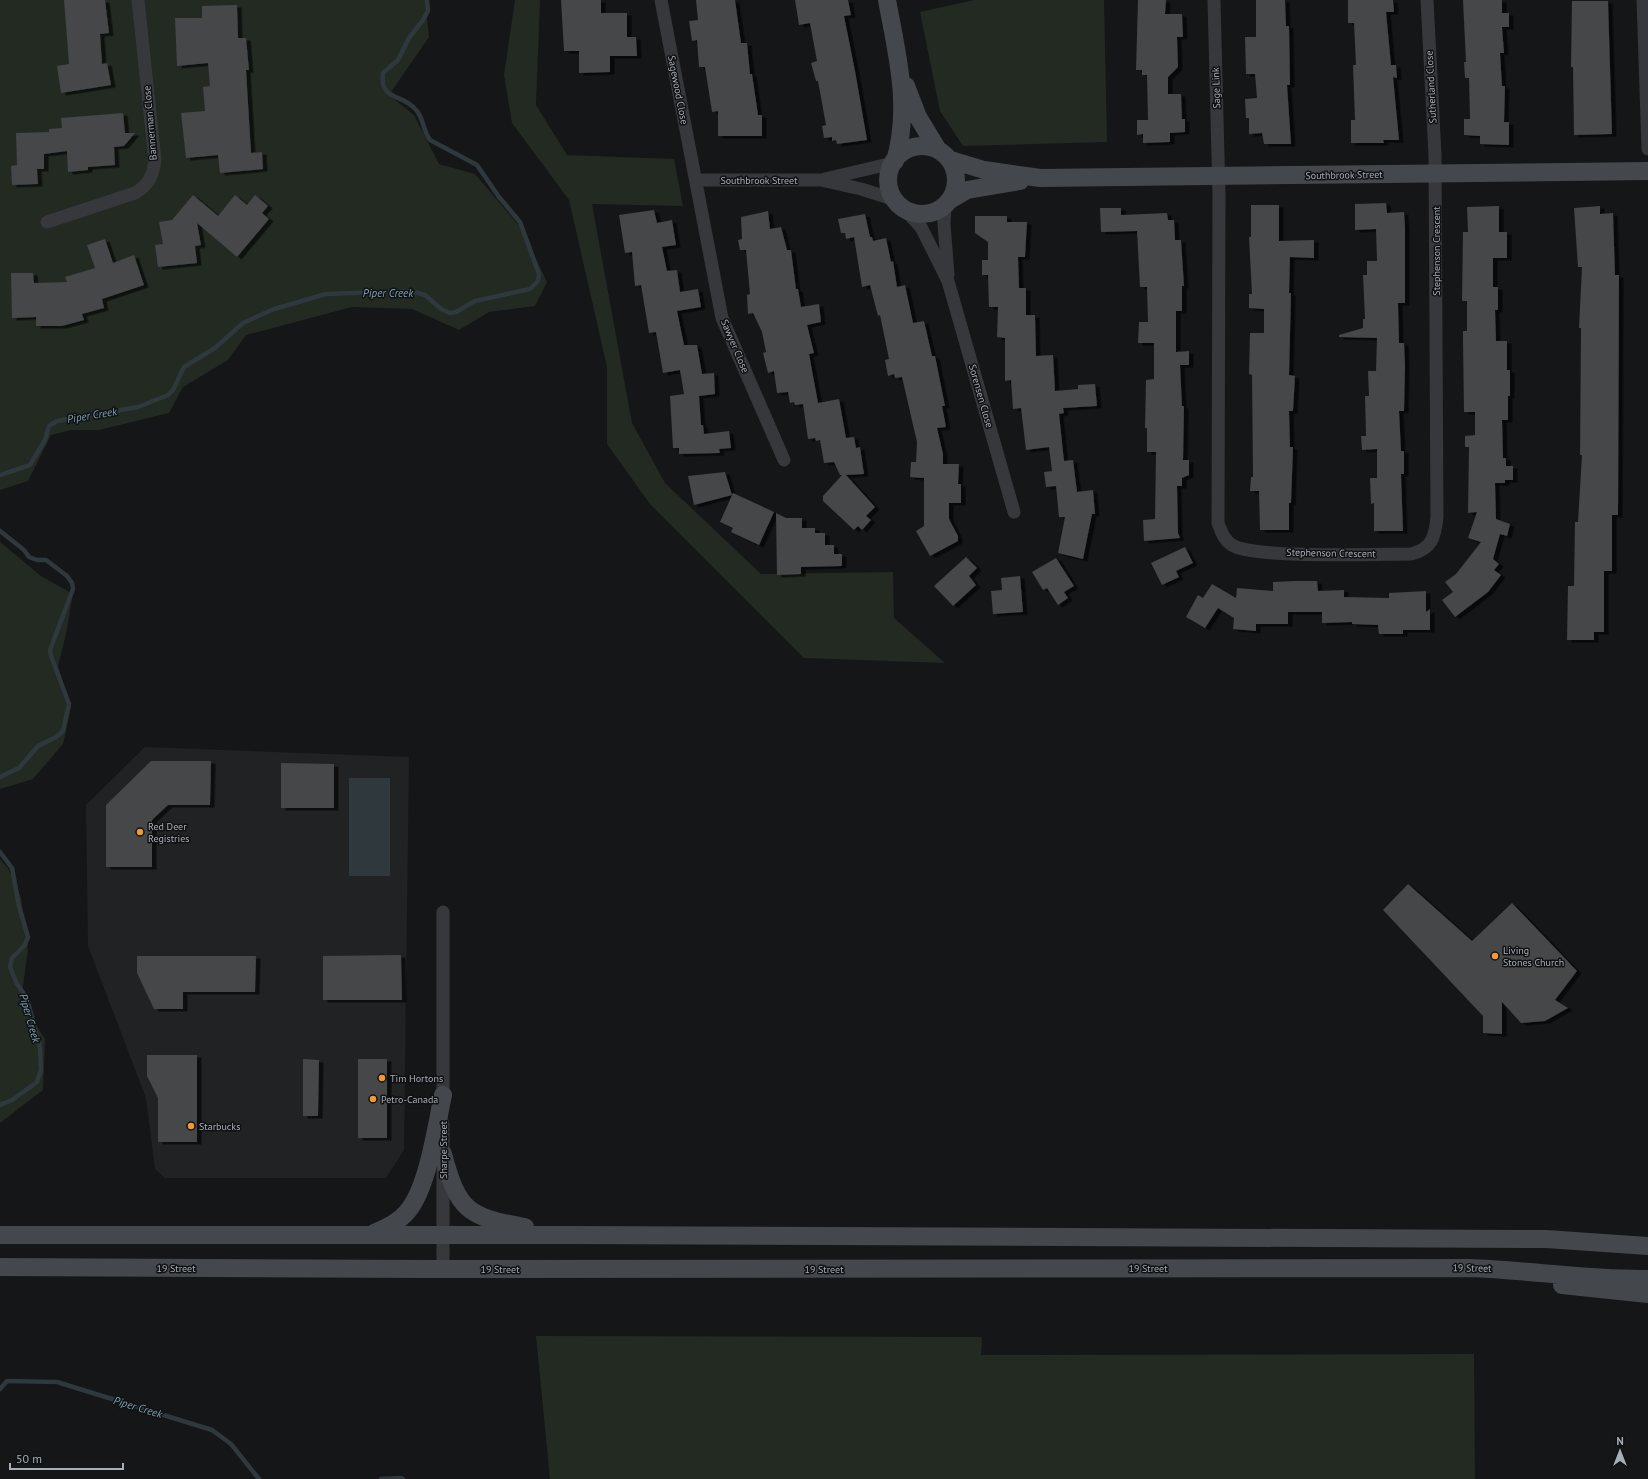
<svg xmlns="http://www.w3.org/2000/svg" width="1648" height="1479" viewBox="0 0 1648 1479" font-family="'PT Sans',sans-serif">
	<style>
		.built { fill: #212224 }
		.green { fill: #222a22 }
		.water { fill: #2e383d }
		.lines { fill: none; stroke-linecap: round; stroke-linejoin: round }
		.stream { stroke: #2e383d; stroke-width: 4.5 }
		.building { fill: #44464a; filter: url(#shadow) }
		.street { stroke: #36383c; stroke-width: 13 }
		.secondary { stroke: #44474c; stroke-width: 18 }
		.poi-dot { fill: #f09935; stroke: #101112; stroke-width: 1.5 }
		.labels { text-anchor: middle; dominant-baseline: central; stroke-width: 3; stroke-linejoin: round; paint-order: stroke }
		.street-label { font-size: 10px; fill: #a7aeb7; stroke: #101112 }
		.poi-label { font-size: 10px; fill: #a7aeb7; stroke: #101112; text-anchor: start }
		.water-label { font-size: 11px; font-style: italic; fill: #7fa1b2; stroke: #101112 }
	</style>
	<defs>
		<filter id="shadow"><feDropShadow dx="4.5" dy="2.5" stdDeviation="0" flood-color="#0009"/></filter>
	</defs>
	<rect width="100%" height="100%" fill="#151617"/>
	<path class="built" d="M145,747l264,10 -5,393 -18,28h-221l-10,-9 -9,-71 -58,-152 -2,-141z"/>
	<path class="green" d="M0,0h425l4,37 -40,58 25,20 25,49 36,10 47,55 25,53 -12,24 -46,6 -30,18 -47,-21 -60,-2 -106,28 -18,25 -45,27 -14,26 -70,17h-28l-20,5 -23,46 -28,9z
		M515,0h25l-4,105 31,50 107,4 9,47 -91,-2 40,219 33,60 96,91 132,-2 1,46 51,45 -141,-5 -154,-154 -43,-60v-77l-38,-167 -57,-77 -8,-48z
		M974,0h130l3,142 -144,4 -23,-35 -20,-99z
		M0,542l41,34 32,18 -7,40 -8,32 13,41 -8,37 -30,35 -33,10z
		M0,859l8,9 13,30 7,51 -7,52 24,38 -2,51 -43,33z
		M536,1336l446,1 -1,18 493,-1 1,125h-925z"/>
	<path class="water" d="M349,778h41v98h-41z"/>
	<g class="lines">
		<path class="stream" d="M0,475l30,-10 15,-25 4,-14 8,-5 81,-14 30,-12 5,-5 11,-23 31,-19 28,-25 31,-14 52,-15 85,-3 14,4 16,14 9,4 6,-1 19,-11 55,-12 8,-8 1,-7 -19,-52 -21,-25 -22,-32 -47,-25c-7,-9 -6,-20 -13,-29 -13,-18 -38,-9 -34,-38l15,-13 11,-22 14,-18 5,-9 -1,-11
			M0,531l24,19 5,7 8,3h9l21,16 5,7 1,6 -23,61 1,6 18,48 -6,27 -7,6 -18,9 -19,22 -19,9
			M0,852l12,16 7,38 9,31 -3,8 -13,13 -2,9 7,17 10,14 13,50 1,22 -4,12 -25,18 -12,5
			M0,1389l7,-8 50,1 155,48 19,14 28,35
			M381,1479l20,-1 2,1"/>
	</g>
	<path class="building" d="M64,0h41l4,33 -9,1 2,30 5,-1 4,22 -50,8 -4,-27 12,-2z
		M561,0h40v13h26v24h9l1,19h-27v16l-31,1v-22h-15z
		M696,0h39l6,43h6l3,31h2l6,41h4v21h-44v-25l-6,1 -7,-45h-6l-2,-27 -5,1 -3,-20 9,-1z
		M795,0h53l3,15 -7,1 11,55 12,69 -30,4 -1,-4 -4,1v-4l-8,1 -2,-12 4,-1 -8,-44h-2l-5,-18 6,-2 -7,-38 -11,2z
		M1138,0h28l-1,14h17l1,23h-6l1,30 -10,10v17h13l1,25h3v13l-15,1v9l-27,1v-9l-6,1v-15h11l-1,-45h-5v-5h-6z
		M1256,0h29l1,26h3l1,59h-3l4,59h-27l-2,-11 -13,1v-16h-3l-1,-19 12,-1 -2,-24h-9l-1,-37h11z
		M1348,0h45l1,12h-8l5,53h5l1,13 -4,-1 6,63h-16l1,3h-33v-23h4l-2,-55h3l-2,-42h-6z
		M1463,0h39v13h7v14h-7l2,26h-4l2,33h3l-1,36h5v23l-29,-1v-8l-16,-1v-16h6l-1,-41h-4l-1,-16h2z
		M1572,1h36l4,133 -38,1 -1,-68h-2z
		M237,5l1,33h8l3,32h-3l5,83 11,-1 1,17 -43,4 -2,-18 -32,3 -5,-45 24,-2 -2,-24 7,-1 -2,-23 -31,3 -2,-48h27v-12z
		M123,113l2,20h10l-11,13 -10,1 1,18 -27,2v3l-20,2 -1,-21 -23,3v15h-7l1,15 -26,1 -1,-19 6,-1 -1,-32 33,-1v-3l13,-1 -1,-10z
		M193,195l25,21 17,-21 12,10 8,-10 13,11 -6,7 7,6 -32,38 -40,-34 4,22 -6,1 2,17 -39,4 -3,-22 8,-1 -4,-22 13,-2z
		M1386,203l1,10 17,-1 1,15v76h-7l1,40h5l1,23 -1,45h-5l2,40h3v23h-3l2,57h-29v-28l-3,1 -1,-26h7v-29l-15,1 -1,-14h5l-1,-40h4l-1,-25h8l1,-33 -38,-1v-2l24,-7v-9h2l-2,-44h4v-14h10l-1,-32 -21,1v-26z
		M1251,205h28v36l35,-1v18l-24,-1 -1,36h2l-2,82 6,1 -2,35h-4l1,36h3l-2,56h-2v27h-29l-1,-39h-9l1,-14h2l-1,-102 -3,-1 1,-41h14v-24l-15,-1v-14h3l-3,-57h2z
		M1499,206v26h8v26h-14v29h5v23h-3l1,31h11v29h3v26h-2v24h-6l1,38h3v8h7v14h-8v3h-10l1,36 14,5 -3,12 -7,-2 -7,25 6,5 -5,6 7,5 -13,17 -33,25 -13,-17 11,-8 -8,-10 11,-8 25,-32 -13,-4 9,-26 -9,1 1,-66h-4v-11l10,-1v-23h-11l-1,-71v-10h4v-30h-5l1,-69h5l-1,-25z
		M1600,206v8l13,-1 2,62h4l-1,240h-6v56h-8v61h-10v8h-27l1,-54h6l1,-64h3l4,-67h-2l1,-127h-2l3,-61h-4l-4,-59z
		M1100,208h21v7l46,-2 1,7h6l1,20h6l3,46h-2v25h-6v41l13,-1v14h-9l2,41h2l-1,54h6v15l-7,3v8h-5l1,47 2,5 -36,3 -1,-21 12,-1 1,-67h-9v-24h-2l1,-48 8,-1v-36h-16l1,-21h9l-1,-35h-7l-3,-56 -36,1z
		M654,210l3,13 15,-3 4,25 -14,2 5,24 10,-1 3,22 18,-3 3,18 -24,4 7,34h13l5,29 12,-1 1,21 -16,2 2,29h2l1,9 25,-3 2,17 -12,1 1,4 -41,1v-6h-6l-3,-52 14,-2 -4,-24 -17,3 -7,-41 -7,1 -8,-48 -6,1 -3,-34 -7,1 -6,-38z
		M768,211l2,18 11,-2 6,23h4l5,39h2l3,18 18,-3 2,18 -14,3 7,28 -5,1 9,49 21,-4 7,39 8,-1 2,11 4,-1 4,27 -18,1 29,32 -9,9 5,4 -9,10 -4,-4 -4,4 -31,-29v-5l19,-21h-2l-6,-13 -10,1 -4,-23 -4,1 -1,-3 -7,1 -5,-35 -8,1 -1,-3 -4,1 -2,-11 -11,1 -3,-22 -6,2 -5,-20 3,-1 -4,-20 -9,-19 -5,1 -1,-19 3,-1 -4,-44h-6l-2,-10 4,-1 -1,-22z
		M865,214l5,23h2l1,4 13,-3 5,24 2,-1 4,26 8,-2 8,38 11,-2 8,35h3l10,50h-3l4,21 -9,1 6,26v10h16l-1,20h3v19h-12v16l9,17v5l-28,15 -14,-25 8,-5v-48l-14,-1 1,-15h5l1,-20 -15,-65 -7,1 -1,-4 -6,2 -3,-16 4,-1 -9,-44 -2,1 -8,-31 -8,2 -8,-50 -8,2 -1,-6h-4l-3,-14z
		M975,216h32v6h20l-2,35h-7l1,31h7v27h9l1,41 17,-1 2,36 23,-2v-4l17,-1 2,22 -34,2 1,5 -5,1 5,47 9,-1 4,32 16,-2 2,24h-3l-9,45 -25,-6 7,-36h-6l-3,-31 -10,1 -2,-15 8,-1 -3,-24 -23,3 -5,-42 -8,1 -2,-29 -6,1v-43l-8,-1 1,-30h-9l-1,-32h-6v-15h6v-18l-13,-9z
		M105,239l8,24 21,-8 10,30 -42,14 2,9 -22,6 2,6 -22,6h-26v-9l-24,1 -1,-45h22l1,10 33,-1 -2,-5 30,-9 -8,-23z
		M725,472l7,23 -38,10 -6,-29z
		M733,493l41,19 -15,33 -28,-13 2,-4 -13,-6z
		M776,513l10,5h16v10h13v5h10v12h9v9h8v12l-41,1v7l-24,1z
		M1185,547l8,16 -17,8 3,6 -17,8 -11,-22z
		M966,557l11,11 -8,8 7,9 -23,21 -19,-20z
		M1056,558l18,28 -10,6 4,6 -10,7 -11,-17 -4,2 -11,-18z
		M1020,576l3,36 -30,2 -2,-23 11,-1 -1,-12z
		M1295,581h22l1,10 26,-1v7l45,1v-5l37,-2v21l4,-3v21h-27v4h-24l-1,-9 -26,-1v-2l-30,1v-11h-34v12h-32v7l-23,-2 1,-11 -16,-10 -13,20 -19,-11 12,-22 5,3 9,-14 24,14 1,-10 36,3v-9z
		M151,761h60l-1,44h-42l-16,15v47h-46v-62z
		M281,763l53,1v44h-53z
		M1408,884l64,57 40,-38 65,68 -22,29 13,8 -23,13 -24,2 -19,-21v32l-19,-1v-17l-100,-106z
		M401,955l1,45h-79v-44z
		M137,956h119l-1,36h-72v17h-29l-17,-36z
		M147,1055h50v87h-39v-44l-11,-22z
		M303,1059l16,1 -1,56h-15z
		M358,1059h29v79h-29z"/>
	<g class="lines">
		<path class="street" d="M661,0l61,318 62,142
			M1214,0l5,195 -1,328c3,8 6,17 14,22 21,14 148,9 179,9 21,-5 24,-17 26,-37l-2,-362 -8,-155
			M1643,0l5,149
			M825,179l68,-16
			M696,180h125l40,9 35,11
			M945,205l-1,19 4,51
			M904,209l17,18 27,54 66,231
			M47,222l88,-29c14,-8 18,-18 20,-33l-17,-160
			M443,912v192
			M443,1123v146"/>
		<path class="secondary" d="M887,0c10,54 24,107 8,161
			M906,86l12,31 20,33
			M888 180a34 34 0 1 1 68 0a34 34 0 1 1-68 0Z
			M951,160l33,10 56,8 608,-7
			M950,200l17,-10 53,-9
			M443,1154c15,56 24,63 82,73
			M374,1233c12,-5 25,-11 33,-21 21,-24 29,-85 36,-117
			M0,1235h571l975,4 102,7
			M0,1267l426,2 1043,-1c59,2 119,12 179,11
			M1562,1285l86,9"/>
	</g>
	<g class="poi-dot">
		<circle cx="140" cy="832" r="4"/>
		<circle cx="1495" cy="956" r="4"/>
		<circle cx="382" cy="1078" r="4"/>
		<circle cx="373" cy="1099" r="4"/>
		<circle cx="191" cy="1126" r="4"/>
	</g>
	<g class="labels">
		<g class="street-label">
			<text transform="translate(1431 87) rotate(-93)">Sutherland Close</text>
			<text transform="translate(1216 88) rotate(-92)">Sage Link</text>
			<text transform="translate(678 90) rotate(79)">Sagewood Close</text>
			<text transform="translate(150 123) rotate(-95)">Bannerman Close</text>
			<text transform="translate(1344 175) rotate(-1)">Southbrook Street</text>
			<text x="759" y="180">Southbrook Street</text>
			<text transform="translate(1436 251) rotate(-90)">Stephenson Crescent</text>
			<text transform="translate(735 346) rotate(67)">Sawyer Close</text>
			<text transform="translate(981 396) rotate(74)">Sorensen Close</text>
			<text transform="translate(1331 553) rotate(1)">Stephenson Crescent</text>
			<text transform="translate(443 1150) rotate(-90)">Sharpe Street</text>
			<text x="176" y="1268">19 Street</text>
			<text x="1148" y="1268">19 Street</text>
			<text transform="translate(1472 1268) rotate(1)">19 Street</text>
			<text x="500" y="1269">19 Street</text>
			<text x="824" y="1269">19 Street</text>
		</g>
		<g class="poi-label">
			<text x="148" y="826">Red Deer<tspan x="148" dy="12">Registries</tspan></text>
			<text x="1503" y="950">Living<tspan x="1503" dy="12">Stones Church</tspan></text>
			<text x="390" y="1078">Tim Hortons</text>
			<text x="381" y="1099">Petro-Canada</text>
			<text x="199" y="1126">Starbucks</text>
		</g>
		<g class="water-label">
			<text x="388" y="293">Piper Creek</text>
			<text transform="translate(92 415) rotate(-9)">Piper Creek</text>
			<text transform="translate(30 1018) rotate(74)">Piper Creek</text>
			<text transform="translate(138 1407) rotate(17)">Piper Creek</text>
		</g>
	</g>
	<g transform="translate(1620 1451)" stroke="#101112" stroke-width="3" paint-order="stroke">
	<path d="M0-3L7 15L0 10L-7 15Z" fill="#a7aeb7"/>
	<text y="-6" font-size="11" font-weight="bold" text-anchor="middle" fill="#a7aeb7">N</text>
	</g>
	<path d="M10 1463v6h113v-6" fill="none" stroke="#a7aeb7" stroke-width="2"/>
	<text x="16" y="1463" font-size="12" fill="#a7aeb7" stroke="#101112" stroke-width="3" paint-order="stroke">50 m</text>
</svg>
